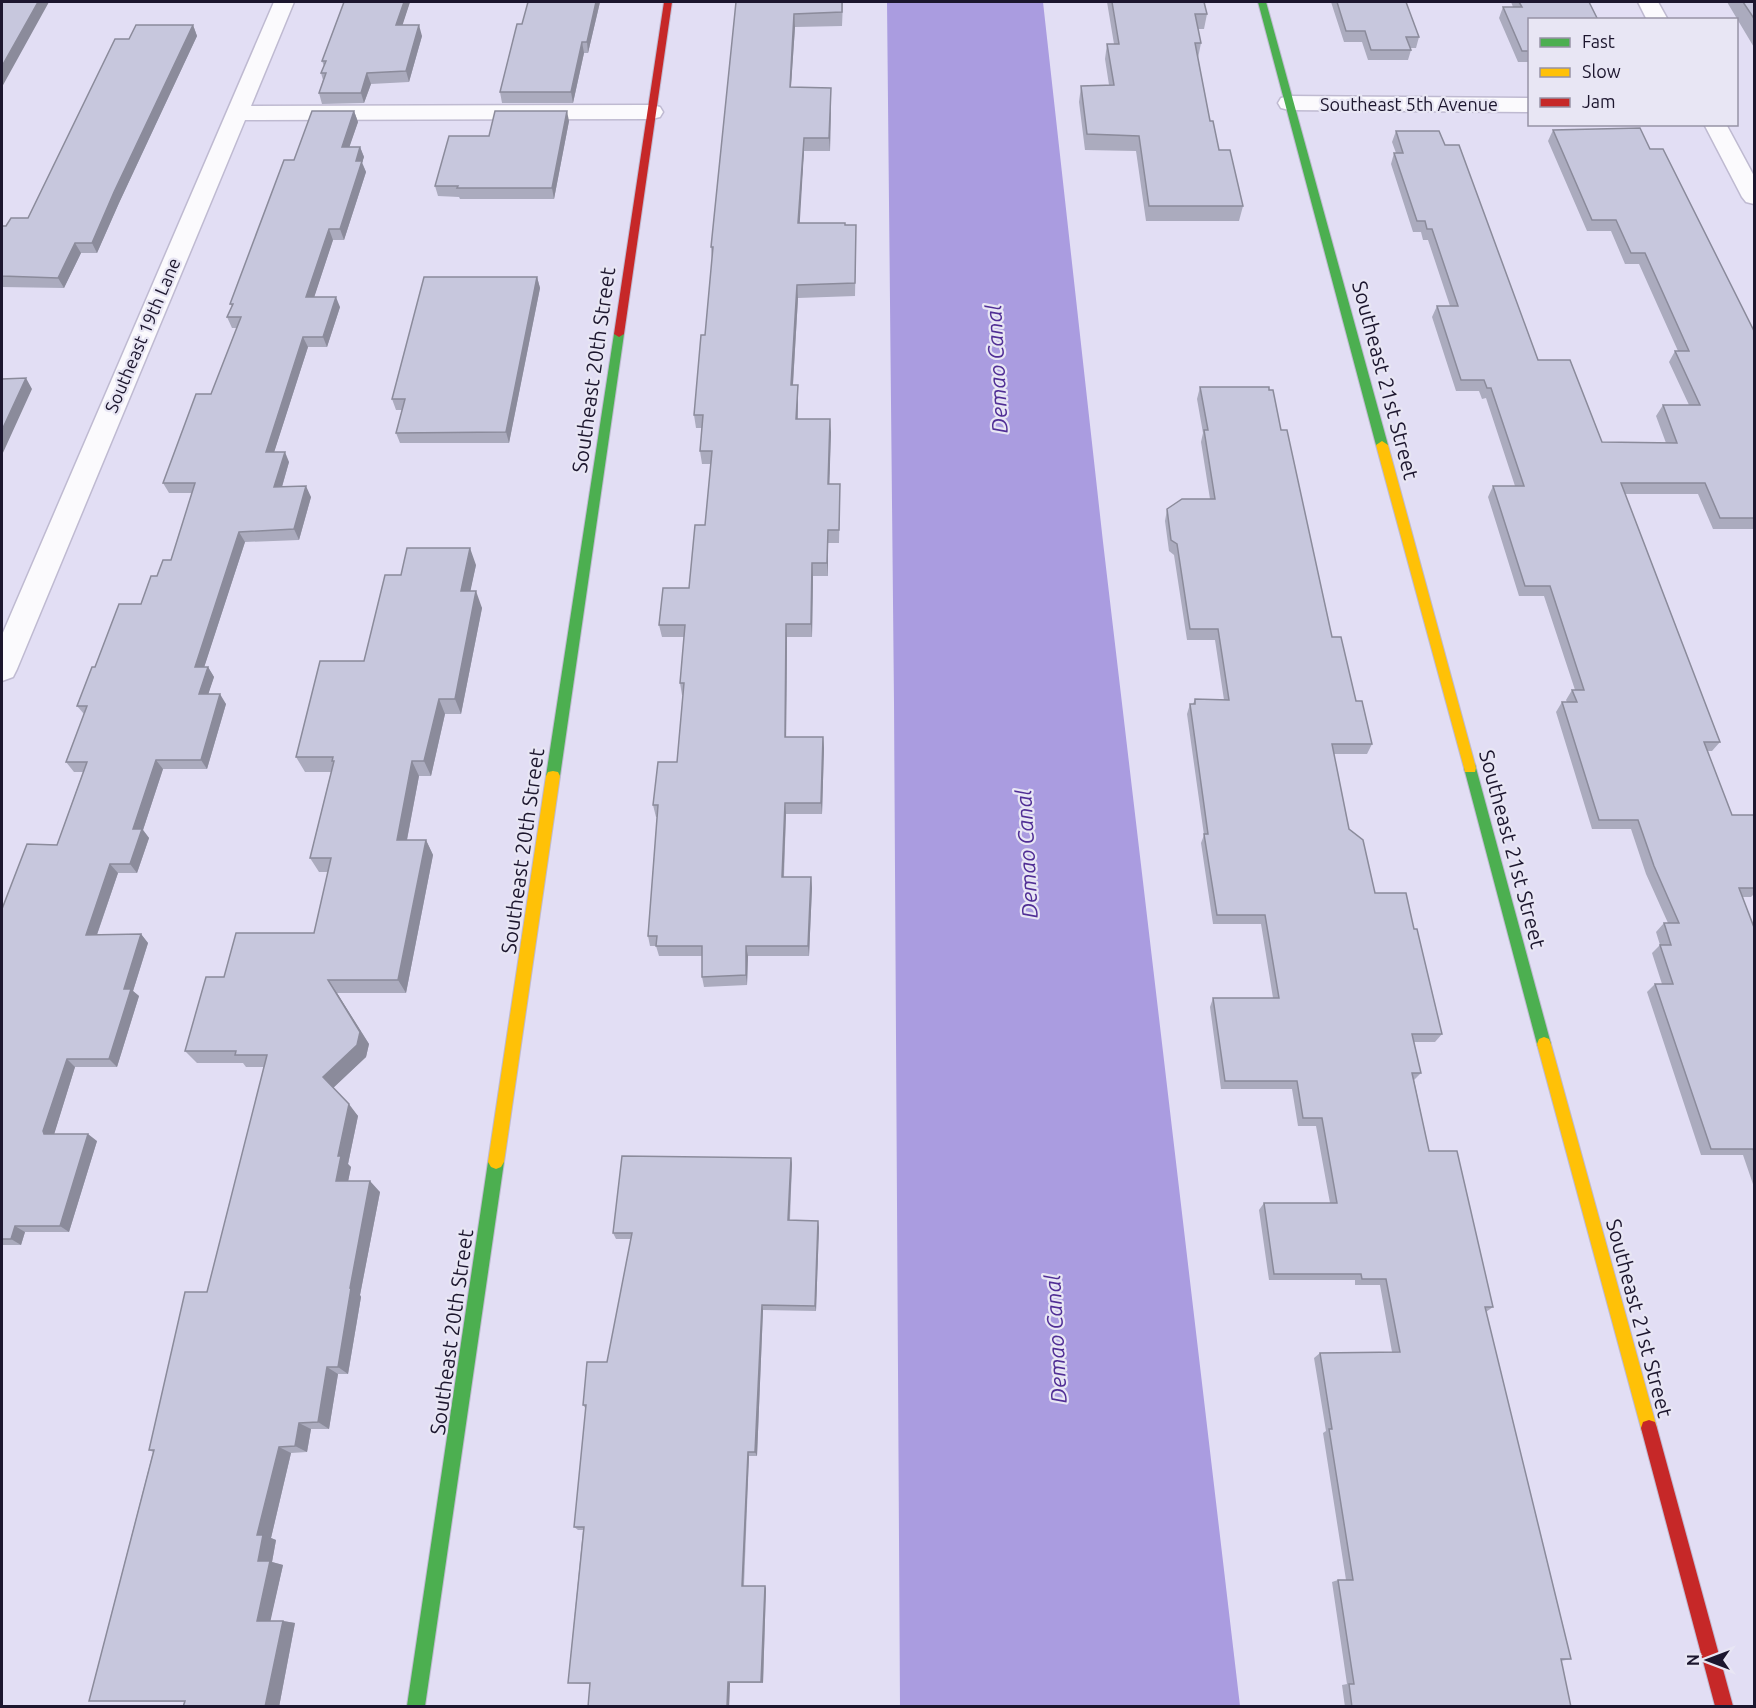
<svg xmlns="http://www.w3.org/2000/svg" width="1756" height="1708" viewBox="0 0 1756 1708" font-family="Ubuntu,sans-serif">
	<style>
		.water { fill: #aa9ce0 }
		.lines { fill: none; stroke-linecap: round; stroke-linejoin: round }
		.street-casing { stroke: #bfbad1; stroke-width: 3 }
		.fast-casing { stroke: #bfbad1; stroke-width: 2 }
		.slow-casing { stroke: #bfbad1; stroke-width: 2 }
		.jam-casing { stroke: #bfbad1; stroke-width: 2 }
		.street { fill: #fbfafd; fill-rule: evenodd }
		.fast { fill: #4caf50; fill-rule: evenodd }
		.slow { fill: #ffc107; fill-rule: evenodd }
		.jam { fill: #c62828; fill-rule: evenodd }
		.wall { fill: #ababbe }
		.shaded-wall { fill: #8b8b9b }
		.building { fill: #c7c7dd; stroke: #8b8b9b; stroke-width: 1.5 }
		.labels { text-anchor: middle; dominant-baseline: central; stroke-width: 4.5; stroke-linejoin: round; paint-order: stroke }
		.far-street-label { font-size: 18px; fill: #1c162e; stroke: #e8e6f4 }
		.street-label { font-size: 21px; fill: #1c162e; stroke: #e8e6f4 }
		.water-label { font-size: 22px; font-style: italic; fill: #502e95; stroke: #e8e6f4 }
	</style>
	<rect width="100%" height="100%" fill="#e2def4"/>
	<path class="water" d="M887,2h156l60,540 137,1164h-340l-6,-1004z"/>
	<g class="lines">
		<g class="street-casing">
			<path id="street" d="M274,2h20l-43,104 401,-1 8,2 3,5 -3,5 -8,2 -407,1 -228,549 -4,8 -11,4v-46z
				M1638,2h20l10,18h-21z
				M1289,96l241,2v14l-241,-2 -8,-2 -3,-5 3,-5z
				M1704,124h22l28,52v28l-8,-2 -4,-5z"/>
		</g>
		<g class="fast-casing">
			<path id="fast" d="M1258,2h8l122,443 -6,4 -6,-4z
				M619,331l5,3 -64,442 -2,4h-10l-2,-4 68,-442z
				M1470,763l5,1 1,4 75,276 -2,5 -5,2 -5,-2 -2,-5 -73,-276 1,-4z
				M496,1155l5,2 3,5 -79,544h-18l81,-544 3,-5z"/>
		</g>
		<g class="slow-casing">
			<path id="slow" d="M1382,441l6,4 88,323 -1,4h-10l-1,-4 -88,-323z
				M553,771l5,1 2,4 -56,386 -3,5 -5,2 -5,-2 -3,-5 58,-386 2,-4z
				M1544,1037l5,2 2,5 106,384 -2,6 -6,2 -6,-2 -2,-6 -104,-384 2,-5z"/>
		</g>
		<g class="jam-casing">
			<path id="jam" d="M664,2h8l-48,332 -5,3 -5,-3z
				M1649,1420l6,2 2,6 76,278h-18l-74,-278 2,-6z"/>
		</g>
		<use href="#street" class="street"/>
		<use href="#fast" class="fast"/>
		<use href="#slow" class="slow"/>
		<use href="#jam" class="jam"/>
	</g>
	<path class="wall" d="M344,2h66l-8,23 20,11 -13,46 -38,2 -7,19 -42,1 -3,-11 4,-13 -2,-7 3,-7 -2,-5z
		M528,2h72l-12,51h-4l-11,50h-71l-2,-11 22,-68z
		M731,2h112l-1,24 -47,1 -4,60 40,1 -1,63h-26l-5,72 46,2 11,14 -1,57 -57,2 -5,87 5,14v20l33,13 -2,52 11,13 -1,46h-11v33h-15l-1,61h-25l-1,100h37l1,11 -2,66h-36l-2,63h27l1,11 -3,68h-61l-1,29 -43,2 -2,-10v-21h-43l-3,-10h-6l-2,-10 9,-119h-1l-3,-12 24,-43 6,-67h-1l-2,-12 4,-46h-22l-3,-12 30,-37 16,-63 6,-61h-9l-2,-13 2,-23h-6l-2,-13 11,-80 7,-75 -1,-13 25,-244h-5z
		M1107,2h97l3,12 -3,15h-6l3,14 -3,15 12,63 9,29 24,56 -4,15h-93l-10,-70 -51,-1 -6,-48 2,-16 28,-1 -4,-26 2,-15h7z
		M1331,2h75l13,35 -3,11h-6l1,2 -3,10h-40l-6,-18h-18z
		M1511,2h78l-59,18v42h-12l-19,-44 4,-11h10z
		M1727,2h28v47z
		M193,25l4,11 -78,167 -22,50h-16l-17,35 -62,-1v-61h4l22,-8 101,-179z
		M354,111l4,11 -9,25h11l4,10 -2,5 4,10 -22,68h-11l-19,57 26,10 -13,40h-19l-34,105 15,10 -7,25 29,10 -12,43 -54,2 -41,125h4l6,10 -6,17 18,10 -19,65h-44l-20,61 6,8 -12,35h-19l-21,62 44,-1 7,9 -15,48 6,5 -22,71h-42l-21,67 43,7 -28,91h-44l-4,13h-19v-336l55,-64 26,-73h-9l-8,-10 18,-48 -7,-8 18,-39 46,-63 16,-28 14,-16 21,-67h-23l-6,-10 48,-89 26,-66h-5l-5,-11 5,-11 -2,-2 64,-144z
		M569,121l-15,78h-94l-1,-2 -21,-1 -3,-10 54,-50z
		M1553,130l97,19 105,184v196h-42l-15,-35h-73l95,248 -8,9h-5l25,64h23v78l-4,4h-9l13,33v260l-12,-35h-42l-54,-163 8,-8h7l-10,-31 8,-8 -4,-13 8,-9h4l-22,-49 -15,-45h-39l-36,-117 6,-10h5l-1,-2 6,-10h3l-31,-94h-25l-31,-99 5,-11h22l-29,-88 -4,1 -3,-8h-23l-24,-74 5,-11h13l-22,-66h-5l-2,-8h-8l-22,-68 3,-11h2l-4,-11 4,-11 49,14 93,215 64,82 64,1 -10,-27 7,-11h26l-20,-43 6,-11h3l-39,-87h-14l-14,-33h-24l-39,-90z
		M537,277l3,11 -31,155h-109l-4,-10 6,-23h-6l-4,-11z
		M1200,387l81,43 51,207 40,107 -5,10h-33l15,75 26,64 39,36 28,105 -7,8h-21l7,31 -7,7 15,71 64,156 -7,5 85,347 -10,2 10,46h-226l-3,-22 5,-1 -15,-102 6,-2h8l-23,-147 3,-2 -12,-73 6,-5 72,-1 -12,-67h-25v-5h-86l-10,-70 5,-7h66l-14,-77h-18l-6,-37h-71l-11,-82 3,-9h60l-12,-74h-48l-12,-81 3,-8 -17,-121 3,-10h3l2,-5 29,1 -9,-60h-28l-13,-85 -5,-4 -4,-30 2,-12 43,-10 -9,-57 2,-9 -6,-34z
		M476,565l-6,26 12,17 -21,106h-16l-14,62h-12l-12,64h19l7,15 -27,138h-69l32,51 -3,13 -33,31 25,28 -10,48 3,3 -3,14 32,11 -20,103 1,2 -13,77h-10l-9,55h-18l-4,23 -16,1 -20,85 5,2 -4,22 11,3 -13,56h13l12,2 -16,84h-96l1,-5 -95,-1 64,-249 -4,-2 58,-158 57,-225h-18l-3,-4h-46l-12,-12 39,-74 90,-44 14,-61h-9l-9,-14 21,-86h-26l-9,-15 68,-96 37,-86z
		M791,1158l1,6 -2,56 29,7 -3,84 -53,-1 -6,146h-8l-5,130 22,2 -3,95h-33l-1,24h-141l2,-23 -22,-1 15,-153h-5l-4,-3 12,-118 -3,-4 24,-43 24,-123h-15l-3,-6z"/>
	<path class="shaded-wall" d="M38,2h11l-47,85v-21z
		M404,2h6l-11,34 -3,-11z
		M596,2h4l-12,51 -1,-11z
		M794,14l1,13 -5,73v-13z
		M193,25l4,11 -78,167 -22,50 -5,-10 22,-51z
		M419,25l3,11 -13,46 -3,-11z
		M582,42l2,11 -11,50 -2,-11z
		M367,73l4,11 -7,19 -3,-10z
		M831,88v14l-1,49 -1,-13z
		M354,111l4,11 -12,35 -4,-10z
		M567,111l2,10 -15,78 -2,-11z
		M804,138v13l-5,85 -1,-13z
		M360,147l4,10 -2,6 4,9 -22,68 -4,-11 16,-68z
		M329,229l4,11 -22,67 -5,-10z
		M75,243l6,10 -17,35 -6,-10z
		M537,277l3,11 -31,155 -3,-11z
		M797,285l1,13 -6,101 -1,-14z
		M336,297l4,10 -13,40 -4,-10z
		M303,337l5,10 -37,115 -5,-10z
		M26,378l6,11 -30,66v-25z
		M798,385v14l-1,33 -1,-13z
		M830,419l1,13 -2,65 -1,-13z
		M285,452l4,10 -10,35 -5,-10z
		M306,486l5,11 -12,43 -5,-11z
		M828,530v46l-1,-13z
		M239,532l6,10 -44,135 -6,-10z
		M470,548l6,17 -9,42 -6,-16z
		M812,563l1,13 -1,61 -1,-13z
		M476,591l6,17 -21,106 -6,-15z
		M786,624l1,13 -1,111 -1,-11z
		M208,667l6,10 -9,27 -6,-10z
		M220,694l6,10 -19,65 -6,-9z
		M439,699l6,15 -14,62 -7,-15z
		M823,737l1,11 -2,66 -1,-11z
		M156,760l7,9 -20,61 6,8 -12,35 -7,-9 3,-35z
		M412,761l7,15 -15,79 -7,-15z
		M785,803l1,11 -3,74 -1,-11z
		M426,840l7,15 -27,138 -8,-13z
		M110,864l8,9 -24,70 -8,-8z
		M811,877l1,11 -3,68 -1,-10z
		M141,934l7,9 -15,48 6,5 -22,71 -8,-8 15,-70z
		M746,946l2,10 -1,29 -1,-10z
		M328,980l9,13 32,51 -3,13 -34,32 -9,-12z
		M67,1059l8,8 -22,71 -9,-4 -1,-3z
		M349,1104l9,12 -10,48 3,3 -5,25 -10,-11 2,-25z
		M88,1134l9,7 -28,91 -9,-6z
		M791,1158l1,6 -3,62 -1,-6z
		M370,1181l10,11 -20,103 1,2 -13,77 -10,-7 12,-79z
		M818,1221l1,6 -3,84 -1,-5z
		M15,1226l10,6 -4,13 -10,-6z
		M762,1305l1,5 -6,146 -2,-4z
		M327,1367l11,7 -9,55 -11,-7z
		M299,1423l12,6 -4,23 -12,-6z
		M279,1447l12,6 -20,85 5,2 -4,22 11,3 -13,58 -13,-2v-86z
		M748,1452l1,4 -6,132 -1,-2z
		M765,1586l1,2 -3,95 -2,-1z
		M283,1621l12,2 -16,84h-14z
		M728,1682l2,1 -1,24h-2z"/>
	<path class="building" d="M2,2h36l-36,64z
		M344,2h60l-8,23h23l-13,46 -39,2 -6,20h-42l7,-20h-5l5,-12h-4z
		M528,2h68l-9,40h-5l-11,50h-71l17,-68h5z
		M736,2h106v10l-48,2 -4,73 41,1 -2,50h-25l-6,85h47v2h11l-1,58 -58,2 -6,100h7l-2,34h34l-2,65h12l-1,46h-11l-1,33h-15l-1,61h-25l-1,113h38l-2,66h-36l-3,74h29l-3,69h-62v29l-44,2v-31h-46l1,-10h-9l10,-131h-5l5,-43h19l7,-79h-4l5,-58h-26l4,-37h26l6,-63h10l7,-74h-12l3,-36h-9l7,-80h4l8,-88h-2z
		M1112,2h92l3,12h-12l6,29h-6l15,78h3l6,29h11l13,56h-94l-10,-70 -52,-2 -6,-48 33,-1 -7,-41h12z
		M1337,2h69l13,35h-13l5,13h-40l-6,-19h-19z
		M1519,2h70l9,18h-68v31h-8l-19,-44h19z
		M1743,2h12v18z
		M136,25h57l-79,167 -22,51h-17l-17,35 -56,-2v-50h4l5,-8h17l87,-179h14z
		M312,111h42l-12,36h18l-4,14h6l-22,68h-11l-23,68h30l-13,40h-20l-37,115h19l-11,35 32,-1 -12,43 -55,3 -44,135h13l-9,27h21l-19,66h-45l-23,69h9l-12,35h-20l-24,71 55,-1 -17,55h7l-22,70h-42l-24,72 1,3h44l-28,92h-45l-4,13h-9v-330l25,-65 30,1 30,-83h-21l21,-56h-10l15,-39h3l24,-63h22l10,-28h6l6,-16h8l24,-77h-32l33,-89h15l30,-77h-14l6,-13h-3l54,-144h10z
		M495,111h72l-15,77h-95l1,-2h-23l14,-50h40z
		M1640,128l10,21h13l92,184v185h-35l-15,-35h-84l99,259h-16l28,73h23v73h-16l16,42v224l-2,-5h-42l-56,-165h18l-13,-39h11l-7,-22h15l-25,-57 -16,-46h-39l-37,-118h15l-5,-12h12l-34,-104h-25l-32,-100h31l-33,-98h-4l-3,-8h-23l-24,-74h21l-26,-77h-5l-2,-8h-8l-23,-68h9l-7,-22h43l6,14h14l79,215h32l32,82 75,1 -14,-38h37l-25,-54h14l-44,-98h-14l-15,-33h-24l-39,-90z
		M424,277h113l-31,155 -110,1 9,-34h-13z
		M26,378l-24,52v-51z
		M1200,387h69v3h4l8,40h6l45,207h9l15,64h6l10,43h-40l17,85 14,11 12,53h31l8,36h3l25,105h-30l9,39h-9l17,78h28l36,156h-8l86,352h-10l10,48h-219l-3,-23h5l-16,-104h15l-24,-151h3l-12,-76 80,-1 -14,-73h-24l-1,-5h-87l-10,-71h73l-15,-85h-19l-6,-37h-72l-12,-83h66l-14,-83h-48l-13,-81h4l-18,-130h5v-5l34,1 -11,-71h-28l-13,-85 -6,-4 -4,-31 15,-10h33l-11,-69h4z
		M407,548h63l-9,43h15l-21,108h-16l-15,62h-12l-15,79h29l-28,140h-70l32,52 -3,13 -34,32 26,27 -11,52h3l-5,25h34l-20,107h1l-13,79h-11l-9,55 -19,1 -4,23 -16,1 -22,88h6l-5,26h12l-13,60h26l-18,86h-82l2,-6h-96l65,-251h-5l36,-158h22l60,-237h-32l1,-4h-51l21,-74h18l12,-44h78l17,-75h-21l24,-97h-2l1,-4h-37l24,-96h44l21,-86h16z
		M622,1156l169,2 -3,62 30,1 -3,85 -53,-1 -7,147h-7l-6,134h23l-4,96h-33l-1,25h-139l2,-24h-22l16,-156h-10l12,-122h-3l4,-43h20l25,-129h-19z"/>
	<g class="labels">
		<g class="far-street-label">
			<text x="1409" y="104">Southeast 5th Avenue</text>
			<text transform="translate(142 335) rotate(-67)">Southeast 19th Lane</text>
		</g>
		<g class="street-label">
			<text transform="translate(593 370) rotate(-82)">Southeast 20th Street</text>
			<text transform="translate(1386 380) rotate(75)">Southeast 21st Street</text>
			<text transform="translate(1513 849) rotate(75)">Southeast 21st Street</text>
			<text transform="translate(522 851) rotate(-82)">Southeast 20th Street</text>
			<text transform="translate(1640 1318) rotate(75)">Southeast 21st Street</text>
			<text transform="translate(451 1332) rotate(-82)">Southeast 20th Street</text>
		</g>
		<g class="water-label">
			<text transform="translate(996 369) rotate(-93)">Demao Canal</text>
			<text transform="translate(1026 854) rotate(-93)">Demao Canal</text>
			<text transform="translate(1055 1339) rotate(-93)">Demao Canal</text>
		</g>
	</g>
	<rect width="1756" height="1708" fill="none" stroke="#1c162e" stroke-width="6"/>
	<rect x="1528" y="18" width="210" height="108" fill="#e8e6f4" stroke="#9693a5" stroke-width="1.5"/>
	<rect x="1540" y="38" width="30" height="9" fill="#4caf50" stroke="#9693a5" stroke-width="1.5"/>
	<text x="1582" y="48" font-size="18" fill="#1c162e">Fast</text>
	<rect x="1540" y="68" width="30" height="9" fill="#ffc107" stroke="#9693a5" stroke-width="1.5"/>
	<text x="1582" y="78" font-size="18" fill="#1c162e">Slow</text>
	<rect x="1540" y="98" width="30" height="9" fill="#c62828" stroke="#9693a5" stroke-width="1.5"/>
	<text x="1582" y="108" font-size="18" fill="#1c162e">Jam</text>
	<g transform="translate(1708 1660) rotate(270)" stroke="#e8e6f4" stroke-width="4.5" paint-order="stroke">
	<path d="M0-4.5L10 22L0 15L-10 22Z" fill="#1c162e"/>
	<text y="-9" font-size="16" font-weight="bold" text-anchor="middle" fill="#1c162e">N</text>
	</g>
</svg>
